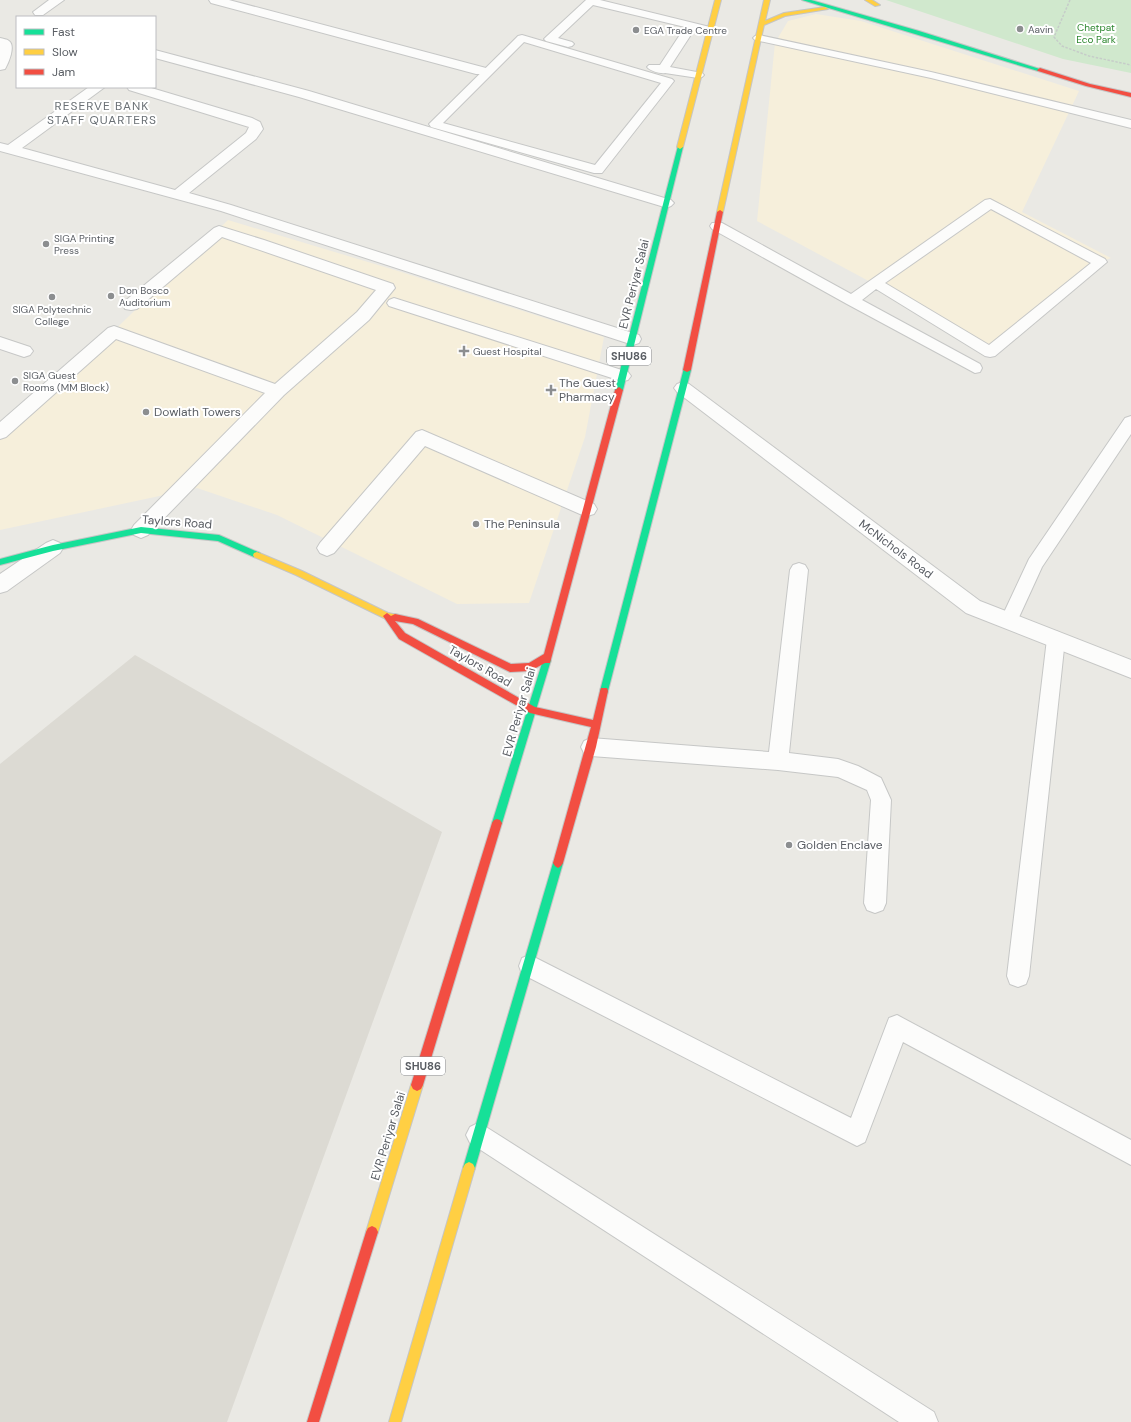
<svg xmlns="http://www.w3.org/2000/svg" width="1131" height="1422" viewBox="0 0 1131 1422" font-family="'DM Sans',sans-serif">
	<style>
		.commercial { fill: #f6efdb }
		.education { fill: #dcdad3 }
		.green { fill: #d0e8cd }
		.lines { fill: none; stroke-linecap: round; stroke-linejoin: round }
		.lane-casing { stroke: #c6c7c6; stroke-width: 2 }
		.street-casing { stroke: #c6c7c6; stroke-width: 2 }
		.fast-casing { stroke: #c5c5c5; stroke-width: 2 }
		.slow-casing { stroke: #c5c5c5; stroke-width: 2 }
		.jam-casing { stroke: #c5c5c5; stroke-width: 2 }
		.path { stroke: #c6ccc9; stroke-width: 1.5; stroke-dasharray: 2.5 1.5; stroke-linecap: butt }
		.lane { fill: #fcfcfb; fill-rule: evenodd }
		.street { fill: #fcfcfb; fill-rule: evenodd }
		.fast { fill: #16e098; fill-rule: evenodd }
		.slow { fill: #ffcf43; fill-rule: evenodd }
		.jam { fill: #f24e42; fill-rule: evenodd }
		.poi-dot { fill: #8c8e90; stroke: #fff; stroke-width: 1.5 }
		.labels { text-anchor: middle; dominant-baseline: central; stroke-width: 4; stroke-linejoin: round; paint-order: stroke }
		.far-park-label { font-size: 10px; fill: #2d872f; stroke: #fff }
		.far-poi-label { font-size: 10px; fill: #595d63; stroke: #fff; text-anchor: start }
		.shield { fill: #fff; stroke: #8b8e92; stroke-width: 1 }
		.shield-label { font-size: 11px; font-weight: bold; fill: #595d63 }
		.far-quarter-label { font-size: 12px; letter-spacing: 1px; fill: #6a7075; stroke: #fff }
		.street-label { font-size: 12px; fill: #595d63; stroke: #fff }
		.poi-label { font-size: 12px; fill: #595d63; stroke: #fff; text-anchor: start }
	</style>
	<rect width="100%" height="100%" fill="#eae9e4"/>
	<path class="commercial" d="M816,14l45,7 218,70 -57,121 89,46 -11,4 -103,88 -240,-129 18,-178 13,-22z
		M228,220l170,51 206,66 -19,100 -56,166 -72,1 -180,-89 -80,-27 -197,42v-94l60,-53z"/>
	<path class="education" d="M135,655l307,177 -215,590h-227v-658z"/>
	<path class="green" d="M886,0h245v73l-68,-14z"/>
	<g class="lines">
		<g class="lane-casing">
			<path id="lane" d="M586,0h14l114,28 1,2 -5,3 -16,-3 -24,37 32,6 2,2 -2,2 -4,1 -33,-5c-4,1 -15,-2 -18,-6l2,-2h11l25,-38 -92,-22 -35,33 14,4 2,2 -2,2 -4,1 -22,-6 -2,-2 2,-2z
				M522,35l150,44 2,2 -72,92h-8l-163,-46 -2,-3 89,-88zM524,42l137,41 -66,82 -152,-42z
				M759,35l172,37 200,48v8l-200,-50 -176,-38 -2,-2 2,-2z
				M990,199l115,60 2,3 -112,94 -5,1 -5,-1 -109,-67 -14,11 118,64 2,4 -2,4 -5,1 -128,-69 -135,-75 -2,-3 2,-3h10l129,71 134,-94zM991,209l100,54 -102,82 -104,-62z
				M394,298l234,74 3,4 -3,4 -5,1 -5,-1 -229,-74 -2,-3 2,-3z
				M1131,416v18l-89,133 -27,59 -6,2 -6,-2 -3,-5 29,-62 96,-141z
				M799,563l6,2 3,5 -19,183 49,6 20,7 23,12 10,22 -5,103 -3,7 -8,3 -8,-3 -3,-7 7,-103 -4,-10 -29,-13 -60,-7 -187,-14 -7,-3 -3,-6 3,-6 7,-3 178,14 21,-182 3,-5z
				M1056,631l6,3 3,5 -36,337 -3,8 -8,3 -8,-3 -3,-8 40,-337 3,-5z
				M530,955l321,163 38,-100 8,-3 234,125v25l-228,-123 -38,100 -8,4 -335,-172 -3,-8 3,-8z
				M478,1123l8,4 448,285 4,10h-39l-429,-279 -4,-8 4,-8z"/>
		</g>
		<g class="street-casing">
			<path id="street" d="M49,0h15l-21,15h-8l-2,-3z
				M209,0h20l257,68 2,3 -2,3h-10l-265,-71z
				M0,38c3,1 7,1 9,3 7,5 -1,23 -4,28l-5,1z
				M155,50l154,41 362,109 3,3 -3,3 -5,2 -5,-2 -362,-109 -144,-39z
				M89,87h16l-83,61 153,42 71,-57 3,-6 -120,-37 -2,-3h21l104,31 8,4 3,7 -7,10 -67,54 42,12 408,130 2,4 -2,4 -6,2 -6,-2 -406,-132 -221,-60v-8l8,2z
				M219,226l45,14 129,44 2,4 -26,32 -85,75 -136,140 -7,3 -7,-3 -3,-5 3,-5 131,-132 -149,-54 -110,98 -6,2v-17l108,-94 6,-2 161,58 82,-72 19,-22 -154,-53 -85,72 -6,1 -6,-1 -2,-4 2,-4 89,-73z
				M0,337l30,10 3,4 -3,4 -6,2 -24,-8z
				M683,382l6,2 291,217 151,59v18l-165,-65 -289,-221 -3,-4 3,-4z
				M422,430l172,74 3,5 -3,5 -7,2 -7,-2 -155,-68 -91,107 -7,3 -7,-3 -3,-5 3,-5 96,-111z
				M53,540l7,3 3,5 -3,5 -53,38 -7,2v-19l46,-31z"/>
		</g>
		<g class="fast-casing">
			<path id="fast" d="M802,0h9l108,31 124,39 -5,1z
				M678,146l5,1 -60,243 -4,3 -4,-3z
				M684,368h6l1,2 -83,321 -1,3h-6l-1,-3z
				M141,527l78,8 41,18 1,2 -1,2h-6l-36,-16 -77,-8 -88,18 -53,14v-6l53,-14z
				M547,656l3,1 1,3 -49,163 -2,3 -3,1 -3,-1 -2,-3 51,-163 1,-3z
				M558,858l3,2 2,3 -88,305 -2,4 -4,2 -4,-2 -2,-4 90,-305 2,-3z"/>
		</g>
		<g class="slow-casing">
			<path id="slow" d="M715,0h6l-38,147 -3,2 -3,-2z
				M764,0h6l-5,21 19,-8 41,-6 3,2 -43,7 -21,9 -41,187 -3,2 -3,-2z
				M865,0h7l8,5 -5,1z
				M257,552l45,19 86,42 10,2 1,2 -4,3 -11,-2 -88,-43 -42,-18 -1,-2 1,-2z
				M417,1079l4,2 2,4 -45,147 -2,4 -4,2 -4,-2 -2,-4 45,-147 2,-4z
				M469,1162l4,2 2,4 -74,254h-12l74,-254 2,-4z"/>
		</g>
		<g class="jam-casing">
			<path id="jam" d="M1040,68l50,16 41,9v4l-45,-11 -48,-15 -1,-1z
				M720,210l3,2 -32,158 -4,2 -4,-2 34,-158z
				M619,387l4,3 -73,273h-5l-15,8 -20,1 -97,-48 -18,-3 10,12 130,74 58,13 7,-29 1,-3h6l1,3 -12,56 -33,116 -2,3 -3,2 -3,-2 -2,-3 38,-136 -61,-14 -131,-74 -16,-23 4,-3 4,3 4,-2 23,5 93,45 18,-1 15,-9 71,-264z
				M497,819l3,1 2,3 -79,262 -2,4 -4,2 -4,-2 -2,-4 81,-262 2,-3z
				M372,1226l4,2 2,4 -59,190h-12l59,-190 2,-4z"/>
		</g>
		<path class="path" d="M1070,0l-16,37 8,9 27,10 42,9"/>
		<use href="#lane" class="lane"/>
		<use href="#street" class="street"/>
		<use href="#fast" class="fast"/>
		<use href="#slow" class="slow"/>
		<use href="#jam" class="jam"/>
	</g>
	<g class="poi-dot">
		<circle cx="1020" cy="29" r="4"/>
		<circle cx="636" cy="30" r="4"/>
		<circle cx="46" cy="244" r="4"/>
		<circle cx="111" cy="296" r="4"/>
		<circle cx="52" cy="297" r="4"/>
		<path d="M462 345h4v4h4v4h-4v4h-4v-4h-4v-4h4z"/>
		<circle cx="15" cy="381" r="4"/>
		<path d="M549 384h4v4h4v4h-4v4h-4v-4h-4v-4h4z"/>
		<circle cx="146" cy="412" r="4"/>
		<circle cx="476" cy="524" r="4"/>
		<circle cx="789" cy="845" r="4"/>
	</g>
	<g class="labels">
		<g class="far-park-label">
			<text x="1096" y="27">Chetpat<tspan x="1096" dy="12">Eco Park</tspan></text>
		</g>
		<g class="far-poi-label">
			<text x="1028" y="29">Aavin</text>
			<text x="644" y="30">EGA Trade Centre</text>
			<text x="54" y="238">SIGA Printing<tspan x="54" dy="12">Press</tspan></text>
			<text x="119" y="290">Don Bosco<tspan x="119" dy="12">Auditorium</tspan></text>
			<text x="52" y="309" text-anchor="middle">SIGA Polytechnic<tspan x="52" dy="12">College</tspan></text>
			<text x="473" y="351">Guest Hospital</text>
			<text x="23" y="375">SIGA Guest<tspan x="23" dy="12">Rooms (MM Block)</tspan></text>
		</g>
		<g class="shield">
			<rect x="607" y="347" width="44" height="18" rx="3"/>
			<rect x="401" y="1057" width="44" height="18" rx="3"/>
		</g>
		<g class="shield-label">
			<text x="629" y="356">SHU86</text>
			<text x="423" y="1066">SHU86</text>
		</g>
		<g class="far-quarter-label">
			<text x="102" y="106">RESERVE BANK<tspan x="102" dy="14">STAFF QUARTERS</tspan></text>
		</g>
		<g class="street-label">
			<text transform="translate(634 284) rotate(-76)">EVR Periyar Salai</text>
			<text transform="translate(177 522) rotate(4)">Taylors Road</text>
			<text transform="translate(896 549) rotate(37)">McNichols Road</text>
			<text transform="translate(480 666) rotate(30)">Taylors Road</text>
			<text transform="translate(519 712) rotate(-74)">EVR Periyar Salai</text>
			<text transform="translate(388 1136) rotate(-73)">EVR Periyar Salai</text>
		</g>
		<g class="poi-label">
			<text x="559" y="383">The Guest<tspan x="559" dy="14">Pharmacy</tspan></text>
			<text x="154" y="412">Dowlath Towers</text>
			<text x="484" y="524">The Peninsula</text>
			<text x="797" y="845">Golden Enclave</text>
		</g>
	</g>
	<rect x="16" y="16" width="140" height="72" fill="#ffffff" stroke="#bdbec1"/>
	<rect x="24" y="29" width="20" height="6" fill="#16e098" stroke="#bdbec1"/>
	<text x="52" y="36" font-size="12" fill="#595d63">Fast</text>
	<rect x="24" y="49" width="20" height="6" fill="#ffcf43" stroke="#bdbec1"/>
	<text x="52" y="56" font-size="12" fill="#595d63">Slow</text>
	<rect x="24" y="69" width="20" height="6" fill="#f24e42" stroke="#bdbec1"/>
	<text x="52" y="76" font-size="12" fill="#595d63">Jam</text>
</svg>
